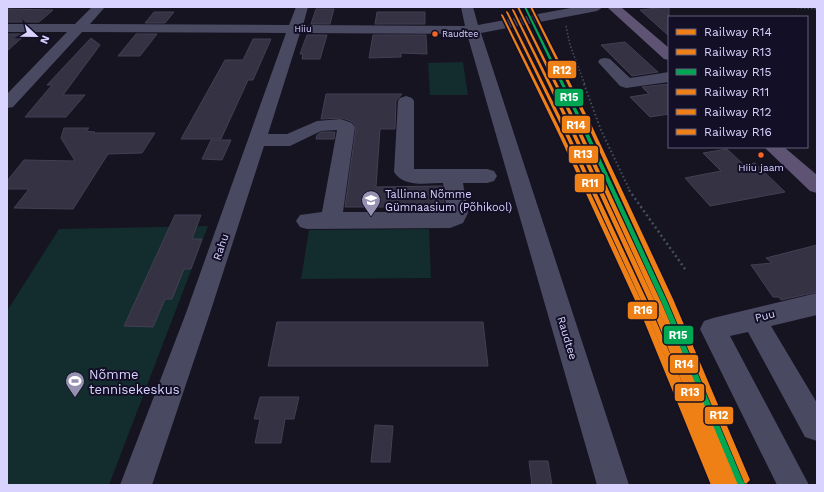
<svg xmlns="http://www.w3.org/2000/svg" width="824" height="492" viewBox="0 0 824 492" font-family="'Work Sans',sans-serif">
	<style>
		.green { fill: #132c2d }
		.building { fill: #343243; stroke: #433f54 }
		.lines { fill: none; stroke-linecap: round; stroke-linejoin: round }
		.path-far2 { stroke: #44505f; stroke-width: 1.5; stroke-dasharray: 1.5 2; stroke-linecap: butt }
		.path-far1 { stroke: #44505f; stroke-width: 2; stroke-dasharray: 1.5 2.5; stroke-linecap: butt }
		.path { stroke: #44505f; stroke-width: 2.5; stroke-dasharray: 2 3; stroke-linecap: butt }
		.minor { fill: #4a4962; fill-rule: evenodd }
		.major { fill: #5e5373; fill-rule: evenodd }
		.rail-1-casing { stroke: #130f26; stroke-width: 3 }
		.rail-2-casing { stroke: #130f26; stroke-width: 3 }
		.rail-3-casing { stroke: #130f26; stroke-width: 3 }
		.rail-4-casing { stroke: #130f26; stroke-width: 3 }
		.rail-5-casing { stroke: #130f26; stroke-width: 3 }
		.rail-6-casing { stroke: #130f26; stroke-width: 3 }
		.rail-1 { fill: #ef8016; fill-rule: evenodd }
		.rail-2 { fill: #ef8016; fill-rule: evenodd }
		.rail-3 { fill: #00a651; fill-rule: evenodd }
		.rail-4 { fill: #ef8016; fill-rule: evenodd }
		.rail-5 { fill: #ef8016; fill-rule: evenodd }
		.rail-6 { fill: #ef8016; fill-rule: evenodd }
		.bus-dot { fill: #f26522; stroke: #130f26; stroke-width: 1.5 }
		.labels { text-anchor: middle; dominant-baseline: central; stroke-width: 4; stroke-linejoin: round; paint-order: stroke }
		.far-street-label { font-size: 9px; fill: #d9d4ff; stroke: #130f26 }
		.far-bus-label { font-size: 9px; fill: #d9d4ff; stroke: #130f26; text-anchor: start }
		.bus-label { font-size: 10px; fill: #d9d4ff; stroke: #130f26 }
		.poi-label { font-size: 11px; fill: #d9d4ff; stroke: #130f26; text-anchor: start }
		.street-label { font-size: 11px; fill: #d9d4ff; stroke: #130f26 }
		.near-poi-label { font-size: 13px; fill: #d9d4ff; stroke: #130f26; text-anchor: start }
		.line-badge { stroke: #130f26; stroke-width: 1.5 }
		.badge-label { font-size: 11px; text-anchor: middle; font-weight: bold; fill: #fff }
	</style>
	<rect width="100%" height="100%" fill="#161421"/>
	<path class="green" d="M463,62l5,33h-38l-2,-32z
		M208,226l-99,259h-102v-174l52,-82z
		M429,229l2,49 -130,1 8,-49z"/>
	<path class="building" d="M669,7v29l-29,-26 25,-3z
		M7,9l46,1 -14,12h-32z
		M316,9h18l-4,15h-19z
		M154,12h20l-9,11h-20z
		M377,12h48v12h-50z
		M7,34h19l-19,17z
		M136,34h21l-17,22h-22z
		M307,35h20l-7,24h-18l1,-5h-3z
		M373,35h53l1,19 -26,-1v4l-32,1z
		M91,38l9,7 -37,50h22l-19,22h-41l27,-32h-5z
		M253,39h18l-18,41h-5l-27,59h-40l44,-79h18z
		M625,42l33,30 -26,4 -31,-31z
		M669,84v30l-19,3 -20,-20 19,-3 -7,-7z
		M326,94h76l-6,7 -1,28h-15l-4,58 66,-1 3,24h-50v-3h-50l11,-80 -3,-5 -11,-4 -21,1z
		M64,128h25l-3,3 9,1 -1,1h61l-13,20 -34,1 -35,55 -59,-1 15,-19h-22v-8l17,-21 51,1 -14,-23z
		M321,132h14l-1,7h-18l1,-4z
		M211,140h20l-9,20 -20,-1z
		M727,149l17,16 11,-2 30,29 -75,14 -25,-28 36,-7 -18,-18z
		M175,215h26l-9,24h10l-11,30h-7l-12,30h-7l-12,28 -29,-1z
		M817,245v47l-36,8 -2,-3h-6l-22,-32 21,-2 -6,-5z
		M277,322h206l5,44h-220z
		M260,397h39l-5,22h-9l-4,24h-26l5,-24h-6z
		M375,425l18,1 -3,36h-19z
		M529,461h19l4,24h-20z"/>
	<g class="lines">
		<path class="path-far2" d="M790,7l27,2
			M566,26l4,19 15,40"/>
		<path class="path-far1" d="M584,84l17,46 29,61"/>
		<path class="path" d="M629,190l56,79"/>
		<path class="minor" d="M92,7h13l-15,17 199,1 7,-18h12l-5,18 162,1 -4,-19h12l5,18 98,-18h27l-6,4 -116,22 148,452h-32l-130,-451 -167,-1 -32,101h19l30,-13 24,-2 11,4 3,4 -12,85h104l-4,-29c-16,0 -39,5 -49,-11l4,-71 2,-3 6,-2 6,2 2,3v68h73l7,2 3,5 -3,5 -7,2h-24l5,30 -5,10 -13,5 -143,1 -7,-2 -4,-6 4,-6 22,-3 15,-82 -16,1 -31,15h-26l-54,167 -58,172h-32l66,-172 100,-280 -204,-1 -69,75 -6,1v-14l60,-62h-60v-8h68z
			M605,58l5,1 20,19 39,-6v10l-43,6 -6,-2 -22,-24 2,-3z
			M817,293v22l-46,11 46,77v38l-12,-4 -57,-105 -18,4 79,149h-32l-77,-156 4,-8 9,-3z"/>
		<path class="major" d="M607,7h14l48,41v12l-5,-1z
			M764,147h20l33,28v18l-7,-2z"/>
		<g class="rail-1-casing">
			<path id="rail-1" d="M517,7h2l61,122 82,175 77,181h-8l-75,-181 -80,-175z"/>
		</g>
		<g class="rail-2-casing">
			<path id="rail-2" d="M512,9l2,1 61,122 82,174 75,179h-8l-73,-179 -80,-174 -59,-122z"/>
		</g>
		<g class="rail-3-casing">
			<path id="rail-3" d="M524,7h2l59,119 82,175 76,180 2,2 -1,2h-6l-77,-184 -80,-175z"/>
		</g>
		<g class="rail-4-casing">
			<path id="rail-4" d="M506,11l2,1 61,122 82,175 75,176h-8l-73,-176 -80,-175 -59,-122z"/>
		</g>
		<g class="rail-5-casing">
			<path id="rail-5" d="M530,7h2l59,117 82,175 77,181 -4,4 -2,-2 -77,-183 -80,-175z"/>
		</g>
		<g class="rail-6-casing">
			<path id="rail-6" d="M501,14l2,1 61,122 82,174 73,174h-8l-71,-174 -80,-174 -59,-122z"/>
		</g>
		<use href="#rail-1" class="rail-1"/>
		<use href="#rail-2" class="rail-2"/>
		<use href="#rail-3" class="rail-3"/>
		<use href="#rail-4" class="rail-4"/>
		<use href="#rail-5" class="rail-5"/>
		<use href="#rail-6" class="rail-6"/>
	</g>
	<defs>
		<g id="school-pin" transform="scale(1)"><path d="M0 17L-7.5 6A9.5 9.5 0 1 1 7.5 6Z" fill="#9591b1" stroke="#130f26"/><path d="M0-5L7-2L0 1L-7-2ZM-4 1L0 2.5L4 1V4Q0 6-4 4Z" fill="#fff"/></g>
		<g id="stadium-pin" transform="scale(1)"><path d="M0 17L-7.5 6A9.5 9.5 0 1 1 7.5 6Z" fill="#9591b1" stroke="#130f26"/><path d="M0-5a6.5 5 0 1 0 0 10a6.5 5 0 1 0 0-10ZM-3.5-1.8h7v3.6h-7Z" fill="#fff"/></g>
	</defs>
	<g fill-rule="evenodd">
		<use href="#school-pin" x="371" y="200"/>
		<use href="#stadium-pin" x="75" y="381"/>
	</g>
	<g class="bus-dot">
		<circle cx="435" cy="34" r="3.5"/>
		<circle cx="761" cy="155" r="3.5"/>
	</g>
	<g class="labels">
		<g class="far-street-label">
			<text x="303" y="29">Hiiu</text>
		</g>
		<g class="far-bus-label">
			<text x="442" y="34">Raudtee</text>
		</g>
		<g class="bus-label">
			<text x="761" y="167">Hiiu jaam</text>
		</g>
		<g class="poi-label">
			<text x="385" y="194">Tallinna Nõmme<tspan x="385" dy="13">Gümnaasium (Põhikool)</tspan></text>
		</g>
		<g class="street-label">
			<text transform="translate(221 247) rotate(-71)">Rahu</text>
			<text transform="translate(765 316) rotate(-14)">Puu</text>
			<text transform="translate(567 338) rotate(73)">Raudtee</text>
		</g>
		<g class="near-poi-label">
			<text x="89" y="374">Nõmme<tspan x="89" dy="15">tennisekeskus</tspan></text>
		</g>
	</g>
	<g class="line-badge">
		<rect x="547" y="60" width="30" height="19" rx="4" fill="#ef8016"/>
		<rect x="554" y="88" width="30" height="19" rx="4" fill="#00a651"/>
		<rect x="561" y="115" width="30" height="19" rx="4" fill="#ef8016"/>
		<rect x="568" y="145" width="31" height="19" rx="4" fill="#ef8016"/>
		<rect x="574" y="173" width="31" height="20" rx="4" fill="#ef8016"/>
		<rect x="627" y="301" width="31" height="19" rx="4" fill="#ef8016"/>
		<rect x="663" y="325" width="31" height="20" rx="4" fill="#00a651"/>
		<rect x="669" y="354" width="30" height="20" rx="4" fill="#ef8016"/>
		<rect x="674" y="383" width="31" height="19" rx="4" fill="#ef8016"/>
		<rect x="704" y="406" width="30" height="19" rx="4" fill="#ef8016"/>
	</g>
	<g class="badge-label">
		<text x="562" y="74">R12</text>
		<text x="569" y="101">R15</text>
		<text x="576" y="129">R14</text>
		<text x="583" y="158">R13</text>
		<text x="590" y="187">R11</text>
		<text x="643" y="314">R16</text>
		<text x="678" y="339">R15</text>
		<text x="684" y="368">R14</text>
		<text x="690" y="396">R13</text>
		<text x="719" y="419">R12</text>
	</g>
	<rect width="824" height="492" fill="none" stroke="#d9d4ff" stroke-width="16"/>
	<rect x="668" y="16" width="140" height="132" fill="#130f26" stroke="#625e7d"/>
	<rect x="676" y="29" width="20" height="6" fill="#ef8016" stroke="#625e7d"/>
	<text x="704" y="36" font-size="12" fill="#d9d4ff">Railway R14</text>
	<rect x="676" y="49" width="20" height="6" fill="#ef8016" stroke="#625e7d"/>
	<text x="704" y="56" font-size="12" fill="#d9d4ff">Railway R13</text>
	<rect x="676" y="69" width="20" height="6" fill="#00a651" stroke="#625e7d"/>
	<text x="704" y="76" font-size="12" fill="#d9d4ff">Railway R15</text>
	<rect x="676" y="89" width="20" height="6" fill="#ef8016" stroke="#625e7d"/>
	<text x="704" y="96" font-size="12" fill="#d9d4ff">Railway R11</text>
	<rect x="676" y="109" width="20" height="6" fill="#ef8016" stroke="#625e7d"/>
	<text x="704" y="116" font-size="12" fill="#d9d4ff">Railway R12</text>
	<rect x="676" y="129" width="20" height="6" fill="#ef8016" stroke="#625e7d"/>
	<text x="704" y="136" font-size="12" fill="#d9d4ff">Railway R16</text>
	<g transform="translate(36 36) rotate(112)" stroke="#130f26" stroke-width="3" paint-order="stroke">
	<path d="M0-3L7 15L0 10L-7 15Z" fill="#d9d4ff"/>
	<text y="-6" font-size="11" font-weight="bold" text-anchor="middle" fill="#d9d4ff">N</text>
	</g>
</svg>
